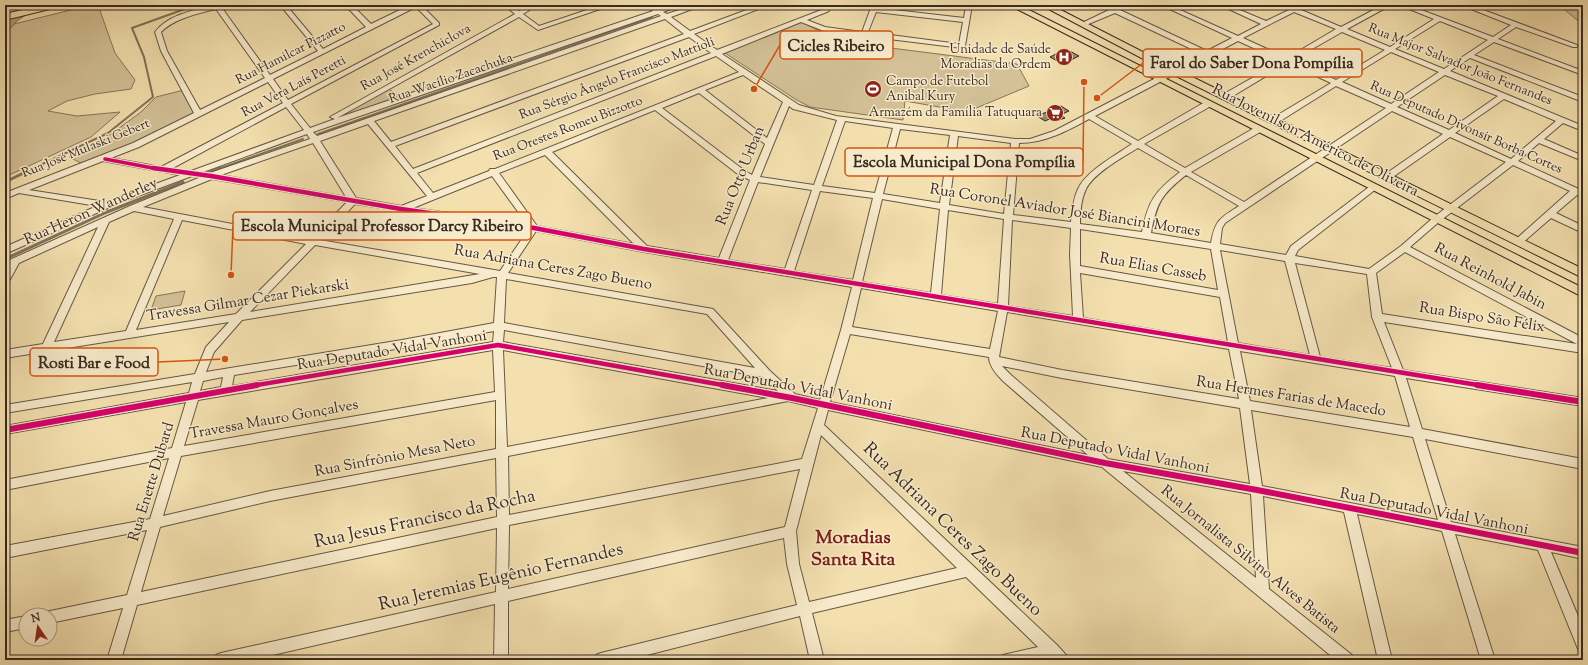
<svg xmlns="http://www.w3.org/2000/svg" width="1588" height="665" viewBox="0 0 1588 665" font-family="'Sorts Mill Goudy',serif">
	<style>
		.green { fill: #d4c197; stroke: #86765c }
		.water { fill: #b4a27f; stroke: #82725a }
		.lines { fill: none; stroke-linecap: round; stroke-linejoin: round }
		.stream-far1 { stroke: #82725a; stroke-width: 2 }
		.stream { stroke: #82725a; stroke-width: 3 }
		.building { fill: #99896b; stroke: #372a22 }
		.minor-casing { stroke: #665845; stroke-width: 2 }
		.major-casing { stroke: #372a22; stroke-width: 2 }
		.highway-casing { stroke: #372a22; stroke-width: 2 }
		.minor { fill: #f8ebcb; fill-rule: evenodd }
		.major { fill: #f4e0af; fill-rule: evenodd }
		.highway { fill: #f4e0af; fill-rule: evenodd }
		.cycleway-far2-casing { stroke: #f8ebcb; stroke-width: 5.5 }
		.cycleway-far1-casing { stroke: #f8ebcb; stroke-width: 7 }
		.cycleway-casing { stroke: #f8ebcb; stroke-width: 8 }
		.cycleway-far2 { stroke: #d6006c; stroke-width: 3.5 }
		.cycleway-far1 { stroke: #d6006c; stroke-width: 4.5 }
		.cycleway { stroke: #d6006c; stroke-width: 6 }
		.labels { text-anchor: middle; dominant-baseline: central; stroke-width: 3; stroke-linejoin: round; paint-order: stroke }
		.far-poi-label { font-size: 13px; fill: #372a22; stroke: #f8ebcb; text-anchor: end }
		.far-street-label { font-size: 13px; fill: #372a22; stroke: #f8ebcb }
		.street-label { font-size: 15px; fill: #372a22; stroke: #f8ebcb }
		.near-street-label { font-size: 18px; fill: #372a22; stroke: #f8ebcb }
		.near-neighbourhood-label { font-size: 19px; font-weight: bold; fill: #7a1f14; stroke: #f8ebcb }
		.leader { fill: none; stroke: #d6540e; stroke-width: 1.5 }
		.callout-dot { fill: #d6540e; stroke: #f8ebcb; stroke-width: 1.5 }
		.callout { fill: #f8ebcb; stroke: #d6540e; stroke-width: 1.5 }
		.callout-label { font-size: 16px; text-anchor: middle; font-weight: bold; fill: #372a22 }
	</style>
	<rect width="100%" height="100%" fill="#f4e0af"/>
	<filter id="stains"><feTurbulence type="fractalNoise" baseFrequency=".005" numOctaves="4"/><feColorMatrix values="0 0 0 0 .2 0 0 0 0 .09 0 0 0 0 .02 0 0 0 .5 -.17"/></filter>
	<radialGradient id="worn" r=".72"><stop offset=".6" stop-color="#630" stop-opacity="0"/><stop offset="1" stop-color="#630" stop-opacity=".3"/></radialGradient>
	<path class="green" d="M91,5h7l17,48 20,27 -4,9 -36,5 -28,7 -19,10 29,5 43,-4 -29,25 -86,40v-143l9,-10z
		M1559,5h24v20z
		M802,22l15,8 22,3 -3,8 181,23 12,22 -67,28 -11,-1v-4l-46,-8 -2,19 -93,-13 -15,-8 -70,-46z
		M389,89l12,9 -65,20z
		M184,90l12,23 -67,33 -48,17 -12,-6 38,-20 34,-25 15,-15z
		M185,291l-4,14 -30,5 5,-14z"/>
	<path class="water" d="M23,5h17l-23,16 -12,13v-15z"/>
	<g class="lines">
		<path class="stream-far1" d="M318,134l334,-117
			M32,169l76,-36 45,-36 -9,-40 -12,-29 64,-23
			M218,169l85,-30"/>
		<path class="stream" d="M208,173l13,-5
			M5,182l29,-14
			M5,259l102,-47 76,-30"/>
	</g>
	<path class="building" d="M1066,49l13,7 -16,8 -13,-7z
		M1061,106l8,5 -9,4 5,3 -9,3 -4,-3 -7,3 -8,-5z"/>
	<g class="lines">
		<g class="minor-casing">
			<path id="minor" d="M216,5h11l-5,3 48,67 48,-24 -38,-46h6l37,44 43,-22 -21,-22h7l19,19 39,-19h11l18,18v2l-148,79 19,24 25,-9 -5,-2 185,-103 -11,-9h7l8,6 11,-6h8l-15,9 16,12 63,-21h10l-74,25 -19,-13 -182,101 316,-107 -7,-6h7l6,4 13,-4h9l-18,7 4,2 27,-9h9l-32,12 19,14 70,-26h9l-75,29 23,16 107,-41 1,-4h6l-2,6 -22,9 18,7 37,5 10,-27h6l-1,3 87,10 2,-13h6l-7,41 -3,2 -138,-17 -23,-9 -79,32 77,51 37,11 179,23h15l24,-8 148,-77 -87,-41 -29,12h-4v-2l27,-13 -8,-5h8l6,3 6,-3h8l-9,5 87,41 25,-13 -71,-33h8l69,31 23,-12 -41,-19h8l38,16 23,-11 -9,-5h9l5,2 4,-2h8l-7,4 42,18 42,-22h8l-44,24 43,18 44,-28 -35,-14h9l85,32 18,-12 -50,-20h9l107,40v2h-4l-57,-20 -18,12 85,32v4l-89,-33 -20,13 109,42v5l-113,-44 -20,13 133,55v5l-20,-8 -19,16 39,17v5l-44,-18 -21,18 65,30v6l-6,-2 -21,18 27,13v7l-32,-15 -30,26h-6l-2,-2 2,-2 55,-49 -57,-26 -73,56 -30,26 173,91v15l-199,-31 19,48 180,28v8l-177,-28 16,51 161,30v10l-158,-30 26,83 132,25v12l-32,-7 32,76v23l-5,-2 -40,-99 -83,-16 40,126h-14l-39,-129 -85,-17 35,146h-14l-34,-148 -81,-16 6,93 83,66 2,5h-18l-234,-193 -274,-57 -4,15 233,220 9,10 2,5h-17l-2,-3 -12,3h-36l2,-5 35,-8 -72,-70 -154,36 12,47h-14l-10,-44 -173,44h-33l2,-5 5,-2 196,-48 -10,-41 -3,-26 -276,63v59h-14l1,-56 -244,56h-37l2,-5 5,-2 275,-61 1,-64 -360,77 -16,55h-14l16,-52 -73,15v-8h-6l1,-2 5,-2 77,-16 20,-65 -142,28v-12l145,-27 19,-61 -164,32v-10l167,-32 14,-46 -181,32v-8l184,-33 3,-11 -187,31v-8l190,-31 11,-27 23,-25 -224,36v-8l38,-6 55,-117 -79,36 -11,20 -3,1v-12l2,-3h-2v-7l125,-56 71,-29 -9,-1 -73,27 -114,51v-7l92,-41 -78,-13 -14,6v-6l128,-50 61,-30 -33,-62 -6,-19c14,-18 40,-22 61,-27zM416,7l17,17 -145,76 -15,-21zM216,9l49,69 -65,32 -33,-59 -6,-19c14,-14 36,-18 55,-23zM876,12l87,10 -4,22 -91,-12zM1294,12l42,17 -49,29 -44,-20zM658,14l3,2 -344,120 -4,-4zM665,19l19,15 -293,108 -17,-21zM1440,21l48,19 -44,29 -49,-20zM1342,32l43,18 -49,30 -43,-20zM689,37l22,16 -298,116 -18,-23zM1238,41l44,20 -60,34v4h6l60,-36 43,20 -60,36v4h6l59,-37 50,22 -142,94 -53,-30 71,-41v-4h-6l-71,41 -41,-24 67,-38v-4h-6l-67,39 -43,-25zM1391,52l48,20 -48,32 -49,-22zM716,56l23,16 -244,97h-5l-1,2 -56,22 -16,-20zM743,75l40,27 -16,36 -62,-48zM1445,75l53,21 -49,34 -52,-23zM268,82l15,21 -122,64 -50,-9 28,-11zM699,93l66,51 -13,31 -7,-4 -83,-63zM1504,99l52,22 -45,38 -56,-26zM789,106l4,3 44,11 -23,65 -54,-8zM286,107l18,23 -113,41 -20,-2zM655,110l84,65 11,5 -31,78 -72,-12 -95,-94zM1392,111l51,23 -59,41 -1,2 1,2h6l60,-42 56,25 -72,55 -33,29 -32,23 -74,-13 3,-6 78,-61 1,-2 -4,-3 -82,62 -5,9 -66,-11 2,-16 3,-5zM1089,119l43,25c-16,11 -46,27 -54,45 -5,10 -6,23 -7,33l-58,-7 6,-72c26,0 48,-12 70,-24zM845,121l48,7 -18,65 -53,-7zM368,124l59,72 -26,10 -45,-8 -36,-57zM900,129l50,6 -10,68 -57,-9zM307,134l3,5 -100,34 -7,-1zM958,136l53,7 -7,71 -55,-9zM313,143l33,54 -125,-22zM1138,148l42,24c-25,19 -32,29 -38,60l-62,-8c0,-11 1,-25 6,-35 8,-16 37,-32 52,-41zM545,155l89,89 -97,-18 -38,-53zM103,161l77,14 -74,27 -77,-12zM1186,175l53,31c-19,12 -24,14 -28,37l-60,-10c6,-31 10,-38 35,-58zM492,176l35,48 -114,-16zM212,179l135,23 -36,37 -168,-32zM758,182l54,8 -27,79 -57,-9zM820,191l53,7 -20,82 -59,-9zM882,199l58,10 -9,84 -69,-11zM355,204l173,26 -28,41 -180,-31zM948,210l56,9 -6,85 -57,-9zM134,211l40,8 -48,112 -72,11 55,-120zM182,220l124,24 -70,70 -100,16zM1012,220l59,8 -1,26 3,62 -65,-10zM1080,229l131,20 7,41 -138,-24zM536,231l108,21 208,35 -11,43 -21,70 -25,-6 -25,-23 -57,-62 -205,-36zM315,245l165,29 -230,38zM1220,250l65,11 25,94 -72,-12zM1405,252l172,92 -195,-30 -6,-41zM1295,263l72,11 5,43 20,51 -72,-11zM1080,273l140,24 8,45 -145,-24zM493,277h4l-3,46 -92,17 -196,32 8,-20 28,-32 230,-37zM506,279l201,35 48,54 -251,-45zM861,288l137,23 -8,38 -138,-22zM1007,312l222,37 10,50 -177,-29 -63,-13zM504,330l259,47 15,14 -275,-49zM494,331l-1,11 -261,44 2,-11 168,-27zM850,334l139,23c0,9 8,18 14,24l85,74 -258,-53zM493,350l2,42 -311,54 14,-46zM503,350l265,48 -261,49zM1240,351l155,25 15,51 -160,-26zM1002,366l60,12 178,30 10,76 -142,-25 -97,-84zM223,377l-2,10 -21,4 3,-10zM496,400v49l-226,42 -107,25 18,-60zM788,401l30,7 -16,51 -293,56 -1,-59zM1251,410l162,27 25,83 -176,-34zM821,435l136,133 -148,34 -10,-38 -3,-33zM496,458l1,59 -356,75 19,-65 110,-26zM800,469l-15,58 -277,62 1,-64zM1123,471l128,23 5,84z
				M26,616v12l-21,4v-12z"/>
		</g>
		<g class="major-casing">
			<path id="major" d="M1009,5h10l564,283v9z
				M1041,5h10l125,64 407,200v9l-413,-205z"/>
		</g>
		<g class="highway-casing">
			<path id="highway" d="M44,5h16l-2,2 -53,13v-6z"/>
		</g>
		<use href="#minor" class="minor"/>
		<use href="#major" class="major"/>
		<use href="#highway" class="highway"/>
		<g class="cycleway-far2-casing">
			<path id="cycleway-far2" d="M105,159l53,10"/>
		</g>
		<g class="cycleway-far1-casing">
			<path id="cycleway-far1" d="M153,168l58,8 190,33 133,19 110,21 840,137
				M251,386l247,-41 230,41"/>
		</g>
		<g class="cycleway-casing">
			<path id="cycleway" d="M722,385l70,13 313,65 152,27 326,63
				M1477,385l106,17
				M5,430l252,-45"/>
		</g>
		<use href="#cycleway-far2" class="cycleway-far2"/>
		<use href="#cycleway-far1" class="cycleway-far1"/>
		<use href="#cycleway" class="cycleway"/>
	</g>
	<defs>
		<g id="hospital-disc" transform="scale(0.9)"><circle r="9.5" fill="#8f2418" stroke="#f8ebcb"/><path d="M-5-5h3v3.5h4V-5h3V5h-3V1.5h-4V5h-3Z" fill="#fff"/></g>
		<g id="stadium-disc" transform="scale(0.9)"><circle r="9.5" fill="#8f2418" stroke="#f8ebcb"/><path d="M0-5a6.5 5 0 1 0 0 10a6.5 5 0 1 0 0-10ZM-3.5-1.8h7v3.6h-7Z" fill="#fff"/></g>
		<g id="supermarket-disc" transform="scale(0.9)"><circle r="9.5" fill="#8f2418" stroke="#f8ebcb"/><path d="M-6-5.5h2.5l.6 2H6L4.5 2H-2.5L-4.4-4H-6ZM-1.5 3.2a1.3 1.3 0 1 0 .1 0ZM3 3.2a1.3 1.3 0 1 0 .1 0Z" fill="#fff"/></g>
	</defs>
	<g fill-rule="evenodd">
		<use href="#hospital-disc" x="1064" y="57"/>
		<use href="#stadium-disc" x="873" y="89"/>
		<use href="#supermarket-disc" x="1055" y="113"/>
	</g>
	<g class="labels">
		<g class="far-poi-label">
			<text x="1051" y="50">Unidade de Saúde<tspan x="1051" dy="15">Moradias da Ordem</tspan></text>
			<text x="886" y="82" text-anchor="start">Campo de Futebol<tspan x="886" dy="15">Anibal Kury</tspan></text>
			<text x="1042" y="113">Armazém da Família Tatuquara</text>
		</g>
		<g class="far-street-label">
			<text transform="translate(291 54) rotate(-27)">Rua Hamilcar Pizzatto</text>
			<text transform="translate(416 58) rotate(-29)">Rua José Krenchiclova</text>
			<text transform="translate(1460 65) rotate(22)">Rua Major Salvador João Fernandes</text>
			<text transform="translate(451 79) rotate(-19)">Rua Wacílio Zacachuka</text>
			<text transform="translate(617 79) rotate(-21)">Rua Sérgio Ângelo Francisco Mattioli</text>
			<text transform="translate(294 87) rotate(-28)">Rua Vera Laís Peretti</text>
			<text transform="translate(1466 128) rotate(24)">Rua Deputado Divonsir Borba Cortes</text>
			<text transform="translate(568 129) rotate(-21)">Rua Orestes Romeu Bizzotto</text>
			<text transform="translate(86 149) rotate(-22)">Rua José Mulaski Gebert</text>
		</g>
		<g class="street-label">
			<text transform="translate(1315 141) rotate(27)">Rua Jovenilson Américo de Oliveira</text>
			<text transform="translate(741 176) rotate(-68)">Rua Otto Urban</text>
			<text transform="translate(1065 211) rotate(9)">Rua Coronel Aviador José Biancini Moraes</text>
			<text transform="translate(91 212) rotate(-24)">Rua Heron Wanderley</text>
			<text transform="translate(553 268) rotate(10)">Rua Adriana Ceres Zago Bueno</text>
			<text transform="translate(1153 268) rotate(10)">Rua Elias Casseb</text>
			<text transform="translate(1490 277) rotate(28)">Rua Reinhold Jabin</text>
			<text transform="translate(248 301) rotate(-9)">Travessa Gilmar Cezar Piekarski</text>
			<text transform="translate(1482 318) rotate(9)">Rua Bispo São Félix</text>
			<text transform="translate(392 351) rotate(-9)">Rua Deputado Vidal Vanhoni</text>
			<text transform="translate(798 388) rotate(11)">Rua Deputado Vidal Vanhoni</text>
			<text transform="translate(1291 397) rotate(9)">Rua Hermes Farias de Macedo</text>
			<text transform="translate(274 420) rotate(-10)">Travessa Mauro Gonçalves</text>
			<text transform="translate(1115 451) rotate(11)">Rua Deputado Vidal Vanhoni</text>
			<text transform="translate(395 457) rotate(-11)">Rua Sinfrônio Mesa Neto</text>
			<text transform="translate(152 482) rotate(-73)">Rua Enette Dubard</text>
			<text transform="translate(1434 512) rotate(11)">Rua Deputado Vidal Vanhoni</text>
			<text transform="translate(1250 560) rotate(39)">Rua Jornalista Silvino Alves Batista</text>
		</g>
		<g class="near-street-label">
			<text transform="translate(425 520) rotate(-12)">Rua Jesus Francisco da Rocha</text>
			<text transform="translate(952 530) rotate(44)">Rua Adriana Ceres Zago Bueno</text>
			<text transform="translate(501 578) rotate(-13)">Rua Jeremias Eugênio Fernandes</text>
		</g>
		<g class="near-neighbourhood-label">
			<text x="853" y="538">Moradias<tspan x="853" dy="22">Santa Rita</tspan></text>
		</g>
	</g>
	<path class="leader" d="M754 89L780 45M1097 98L1143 63M1084 82L1083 162M231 275L233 226M225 359L158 362"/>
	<g class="callout-dot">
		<circle cx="754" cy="89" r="4"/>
		<circle cx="1097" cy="98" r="4"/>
		<circle cx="1084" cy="82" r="4"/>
		<circle cx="231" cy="275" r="4"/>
		<circle cx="225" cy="359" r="4"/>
	</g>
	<g class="callout">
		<rect x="780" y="31" width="113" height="28" rx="4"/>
		<rect x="1143" y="49" width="219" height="28" rx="4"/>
		<rect x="845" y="148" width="238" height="28" rx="4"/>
		<rect x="233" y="212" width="298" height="28" rx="4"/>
		<rect x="30" y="348" width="128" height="28" rx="4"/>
	</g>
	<g class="callout-label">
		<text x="836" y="51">Cicles Ribeiro</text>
		<text x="1252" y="68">Farol do Saber Dona Pompília</text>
		<text x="964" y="167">Escola Municipal Dona Pompília</text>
		<text x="382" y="231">Escola Municipal Professor Darcy Ribeiro</text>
		<text x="94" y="368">Rosti Bar e Food</text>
	</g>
	<rect width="1588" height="665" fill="none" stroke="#f4e0af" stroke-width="20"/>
	<rect x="6" y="6" width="1576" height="653" fill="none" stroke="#372a22" stroke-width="2"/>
	<rect x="10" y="10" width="1568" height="645" fill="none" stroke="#372a22"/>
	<g transform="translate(38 627) rotate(347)"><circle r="19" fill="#f8ebcb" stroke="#ab9e87"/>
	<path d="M0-3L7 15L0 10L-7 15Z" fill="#8f2418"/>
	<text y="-6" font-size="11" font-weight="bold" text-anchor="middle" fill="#372a22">N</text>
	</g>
	<rect width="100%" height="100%" filter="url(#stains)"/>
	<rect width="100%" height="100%" fill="url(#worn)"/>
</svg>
